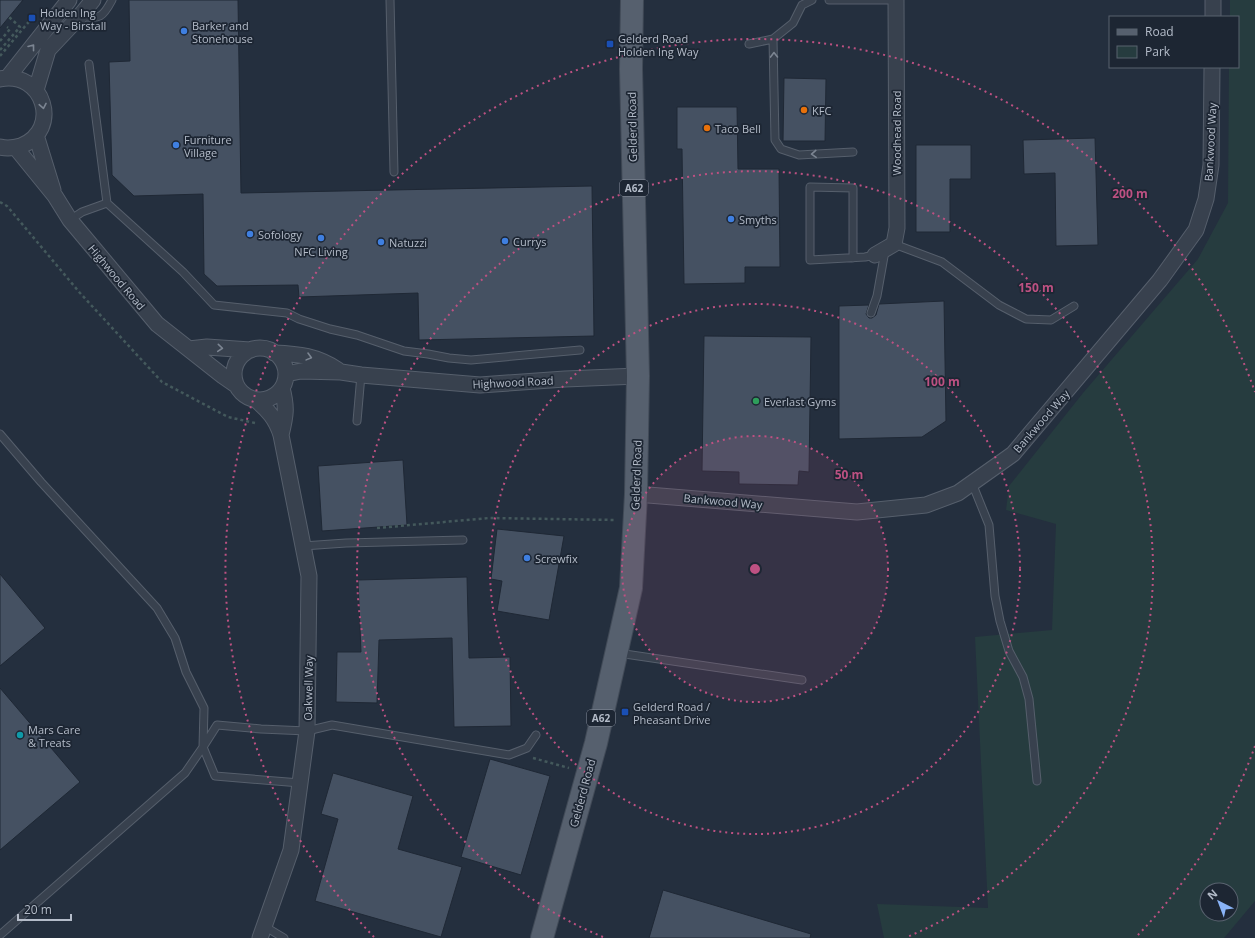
<svg xmlns="http://www.w3.org/2000/svg" width="1255" height="938" viewBox="0 0 1255 938" font-family="'Open Sans',sans-serif">
	<style>
		.green { fill: #263c3f; fill-rule: evenodd }
		.building { fill: #455162; stroke: #1f2835 }
		.lines { fill: none; stroke-linecap: round; stroke-linejoin: round }
		.lane-casing { stroke: #565f6c; stroke-width: 9 }
		.street-casing { stroke: #565f6c; stroke-width: 17 }
		.primary-casing { stroke: #414a57; stroke-width: 24 }
		.path { stroke: #44595c; stroke-width: 2.5; stroke-dasharray: 3 3; stroke-linecap: butt }
		.lane { stroke: #38414e; stroke-width: 7 }
		.street { stroke: #38414e; stroke-width: 15 }
		.primary { stroke: #56606e; stroke-width: 22 }
		.oneway { stroke: #7c8592 }
		.ring { fill: none; stroke: #bd5182; stroke-width: 2; stroke-dasharray: 2 4 }
		.transit-dot { fill: #1a4fb4; stroke: #1d2633; stroke-width: 1.5 }
		.shop-dot { fill: #3f7fe0; stroke: #1d2633; stroke-width: 1.5 }
		.food-dot { fill: #e8710a; stroke: #1d2633; stroke-width: 1.5 }
		.leisure-dot { fill: #2e9e5b; stroke: #1d2633; stroke-width: 1.5 }
		.culture-dot { fill: #0f9aa8; stroke: #1d2633; stroke-width: 1.5 }
		.labels { text-anchor: middle; dominant-baseline: central; stroke-width: 3.5; stroke-linejoin: round; paint-order: stroke }
		.shield { fill: #1d2633; stroke: #878f9c; stroke-width: 1 }
		.shield-label { font-size: 10px; font-weight: bold; fill: #b4bcc9 }
		.poi-label { font-size: 11px; fill: #b4bcc9; stroke: #1d2633; text-anchor: start }
		.street-label { font-size: 11px; fill: #b4bcc9; stroke: #1d2633 }
		.centre { fill: #bd5182; stroke: #1d2633; stroke-width: 2 }
		.ring-label { font-size: 12px; text-anchor: middle; font-weight: bold; fill: #bd5182; stroke: #1d2633; stroke-width: 3.5; stroke-linejoin: round; paint-order: stroke }
	</style>
	<rect width="100%" height="100%" fill="#242f3e"/>
	<path class="green" d="M1230,0h25v901l-31,37h-340l-7,-34 111,4 -13,-271 77,-7 4,-106 -50,-14 3,-24 74,-93 115,-134 30,-56 1,-136h9v-50h-8zM1207,890h24v24h-24z"/>
	<path class="building" d="M0,0h23l-23,28z
		M129,0h109l3,193 351,-7 2,150 -175,4 -1,-47 -119,4 -1,-12 -81,1 -13,-12 -1,-80 -69,2 -22,-21 -3,-113 21,-1z
		M784,78l42,1 -1,62h-42z
		M677,107h60l1,62h41l1,98h-35v16l-61,1 -2,-135h-5z
		M1095,138l3,107 -42,1 -1,-73 -31,1 -1,-34z
		M916,145h55v34h-21v53h-34z
		M944,301l2,120 -24,16 -83,2v-133l30,-1 -3,9 3,4h3l4,-3 3,-11z
		M704,336l107,1 -2,135 -10,-1 -1,14 -59,-1v-12l-37,-1z
		M403,460l4,65 -85,6 -4,-65z
		M497,529l67,7 -15,84 -52,-9 5,-30 -11,-2z
		M0,574l45,54 -45,38z
		M467,577l2,81 41,-1 1,69 -57,1 -2,-89 -73,2 -2,63 -41,-1 1,-50h24l-3,-72z
		M0,688l80,94 -80,68z
		M490,759l60,17 -29,99 -60,-18z
		M333,773l80,23 -15,53 64,18 -21,70 -126,-36 23,-82 -17,-5z
		M663,890l148,44 -1,4h-161z"/>
	<g class="lines">
		<g class="lane-casing">
			<path id="lane" d="M390,0l4,172
				M829,0h67
				M80,16c20,4 23,1 32,-16
				M773,39l2,101 6,9 18,6 54,-3
				M749,44l24,-5 20,-16 9,-18 10,-5
				M107,203l76,69 31,33 73,8 12,6 31,10 27,6 47,16 24,3 21,4 22,2 109,-10
				M70,220l12,-8 25,-9 -18,-139
				M894,244l48,18 57,43 27,14 25,1 23,-14
				M853,258v-70l-43,-1v73l55,-3 10,-2
				M871,313l6,-17 8,-45
				M357,421l4,-46
				M0,434l41,48 116,126 18,30 11,34 18,36 -1,39 -18,26 -185,162
				M972,483l17,42 6,71 5,25 9,30 14,26 6,22 8,82
				M303,546l43,-3 117,-3
				M618,653l184,27
				M300,783l-85,-7 -12,-29 14,-22 44,4 46,2 25,-6 177,30 18,-7 9,-13
				M264,926l20,12"/>
		</g>
		<g class="street-casing">
			<path id="street" d="M1213,17v-17
				M8,77l61,-77
				M0,79c44,-9 62,51 21,67 -7,2 -14,3 -21,1
				M36,90l12,-40 32,-34 13,-16
				M36,135l17,55
				M16,148l39,48 15,24 87,104 66,52 13,9
				M875,255l19,-11 3,-16 -1,-228
				M234 374a26 26 0 1 1 52 0a26 26 0 1 1-52 0Z
				M189,349l18,-2 43,3
				M274,353c25,1 43,3 64,17
				M286,374l15,-3 40,1 20,3 119,10 85,-6 73,-3
				M256,400c12,10 20,19 25,35l28,141 -2,155 -16,119 -31,88
				M281,435c5,-20 6,-28 1,-47
				M636,494l221,18 69,-7 32,-12 55,-39 147,-174 36,-50 10,-31 5,-34 1,-98"/>
		</g>
		<g class="primary-casing">
			<path id="primary" d="M542,938l54,-195 35,-155 5,-94 2,-118 -7,-307 1,-69"/>
		</g>
		<path class="path" d="M0,41l10,-12 -3,-2
			M0,50l20,-23 -11,-10
			M0,56l32,-38
			M0,202l7,4 73,87 82,89 66,35 27,6
			M377,528l112,-10 127,2
			M533,758l36,10"/>
		<use href="#lane" class="lane"/>
		<use href="#street" class="street"/>
		<use href="#primary" class="primary"/>
	</g>
	<defs><path id="oneway-chevron" d="M-2-3.5L2.5 0L-2 3.5" fill="none" stroke-width="1.6" stroke-linecap="round" stroke-linejoin="round"/></defs>
	<g class="oneway">
		<use href="#oneway-chevron" transform="translate(32 47) rotate(-52)"/>
		<use href="#oneway-chevron" transform="translate(774 55) rotate(-91)"/>
		<use href="#oneway-chevron" transform="translate(43 106) rotate(79)"/>
		<use href="#oneway-chevron" transform="translate(814 154) rotate(177)"/>
		<use href="#oneway-chevron" transform="translate(220 348) rotate(5)"/>
		<use href="#oneway-chevron" transform="translate(309 357) rotate(15)"/>
	</g>
	<circle cx="755" cy="569" r="133" fill="#bd5182" fill-opacity=".12"/>
	<g class="ring">
		<circle cx="755" cy="569" r="133"/>
		<circle cx="755" cy="569" r="265"/>
		<path d="M603 937A398 398 0 1 1 907 937"/>
		<path d="M1255 746A530 530 0 0 1 1136 937M374 937A530 530 0 1 1 1255 392"/>
	</g>
	<g class="transit-dot">
		<rect x="28" y="14" width="8" height="8" rx="2"/>
		<rect x="606" y="40" width="8" height="8" rx="2"/>
		<rect x="621" y="708" width="8" height="8" rx="2"/>
	</g>
	<g class="shop-dot">
		<circle cx="184" cy="31" r="4"/>
		<circle cx="176" cy="145" r="4"/>
		<circle cx="731" cy="219" r="4"/>
		<circle cx="250" cy="234" r="4"/>
		<circle cx="321" cy="238" r="4"/>
		<circle cx="505" cy="241" r="4"/>
		<circle cx="381" cy="242" r="4"/>
		<circle cx="527" cy="558" r="4"/>
	</g>
	<g class="food-dot">
		<circle cx="804" cy="110" r="4"/>
		<circle cx="707" cy="128" r="4"/>
	</g>
	<circle class="leisure-dot" cx="756" cy="401" r="4"/>
	<circle class="culture-dot" cx="20" cy="735" r="4"/>
	<g class="labels">
		<g class="shield">
			<rect x="620" y="180" width="28" height="16" rx="3"/>
			<rect x="587" y="710" width="28" height="16" rx="3"/>
		</g>
		<g class="shield-label">
			<text x="634" y="188">A62</text>
			<text x="601" y="718">A62</text>
		</g>
		<g class="poi-label">
			<text x="40" y="12">Holden Ing<tspan x="40" dy="13">Way - Birstall</tspan></text>
			<text x="192" y="25">Barker and<tspan x="192" dy="13">Stonehouse</tspan></text>
			<text x="618" y="38">Gelderd Road<tspan x="618" dy="13">Holden Ing Way</tspan></text>
			<text x="812" y="110">KFC</text>
			<text x="715" y="128">Taco Bell</text>
			<text x="184" y="139">Furniture<tspan x="184" dy="13">Village</tspan></text>
			<text x="739" y="219">Smyths</text>
			<text x="258" y="234">Sofology</text>
			<text x="513" y="241">Currys</text>
			<text x="389" y="242">Natuzzi</text>
			<text x="321" y="251" text-anchor="middle">NFC Living</text>
			<text x="764" y="401">Everlast Gyms</text>
			<text x="535" y="558">Screwfix</text>
			<text x="633" y="706">Gelderd Road /<tspan x="633" dy="13">Pheasant Drive</tspan></text>
			<text x="28" y="729">Mars Care<tspan x="28" dy="13">&amp; Treats</tspan></text>
		</g>
		<g class="street-label">
			<text transform="translate(632 127) rotate(-91)">Gelderd Road</text>
			<text transform="translate(896 133) rotate(-90)">Woodhead Road</text>
			<text transform="translate(1210 142) rotate(-87)">Bankwood Way</text>
			<text transform="translate(117 277) rotate(50)">Highwood Road</text>
			<text transform="translate(513 382) rotate(-3)">Highwood Road</text>
			<text transform="translate(1041 421) rotate(-49)">Bankwood Way</text>
			<text transform="translate(636 475) rotate(-88)">Gelderd Road</text>
			<text transform="translate(723 501) rotate(5)">Bankwood Way</text>
			<text transform="translate(308 688) rotate(-89)">Oakwell Way</text>
			<text transform="translate(582 793) rotate(-75)">Gelderd Road</text>
		</g>
	</g>
	<circle cx="755" cy="569" r="6" class="centre"/>
	<g class="ring-label">
		<text x="1130" y="198">200 m</text>
		<text x="1036" y="292">150 m</text>
		<text x="942" y="386">100 m</text>
		<text x="849" y="479">50 m</text>
	</g>
	<rect x="1109" y="16" width="130" height="52" fill="#1d2633" stroke="#59626f"/>
	<rect x="1117" y="29" width="20" height="6" fill="#56606e" stroke="#59626f"/>
	<text x="1145" y="36" font-size="12" fill="#b4bcc9">Road</text>
	<rect x="1117" y="46" width="20" height="12" fill="#263c3f" stroke="#59626f"/>
	<text x="1145" y="56" font-size="12" fill="#b4bcc9">Park</text>
	<g transform="translate(1219 902) rotate(318)"><circle r="19" fill="#1d2633" stroke="#59626f"/>
	<path d="M0-3L7 15L0 10L-7 15Z" fill="#8ab4f8"/>
	<text y="-6" font-size="11" font-weight="bold" text-anchor="middle" fill="#b4bcc9">N</text>
	</g>
	<path d="M18 914v6h53v-6" fill="none" stroke="#b4bcc9" stroke-width="2"/>
	<text x="24" y="914" font-size="12" fill="#b4bcc9" stroke="#1d2633" stroke-width="3" paint-order="stroke">20 m</text>
</svg>
